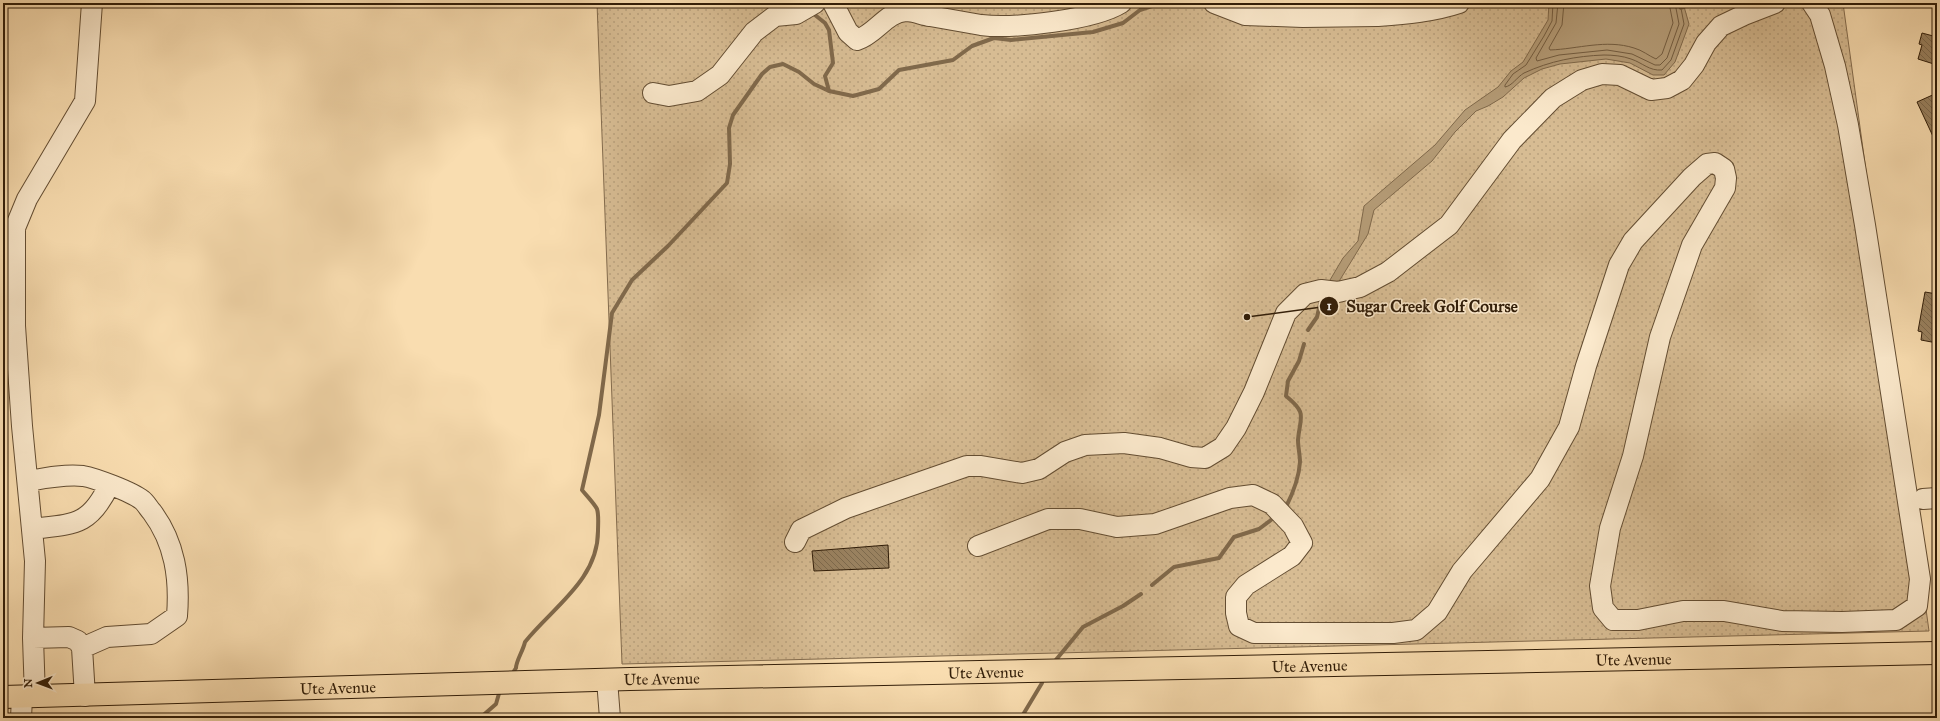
<svg xmlns="http://www.w3.org/2000/svg" width="1940" height="721" viewBox="0 0 1940 721" font-family="'IM FELL Great Primer',serif">
	<style>
		.green { fill: url(#green-dots); stroke: #846c4e }
		.water { fill: #b59c77; stroke: #80694b }
		.lines { fill: none; stroke-linecap: round; stroke-linejoin: round }
		.shore { stroke: #735c40; stroke-width: 1 }
		.stream { stroke: #80694b; stroke-width: 4 }
		.building { fill: url(#building-back-hatch); stroke: #311d08 }
		.minor-casing { stroke: #634d32; stroke-width: 22 }
		.major-casing { stroke: #311d08; stroke-width: 24 }
		.minor { stroke: #fbe9cc; stroke-width: 20 }
		.major { stroke: #f9ddb0; stroke-width: 22 }
		.labels { text-anchor: middle; dominant-baseline: central; stroke-width: 3; stroke-linejoin: round; paint-order: stroke }
		.street-label { font-size: 16px; fill: #311d08; stroke: #fbe9cc }
		.leader { fill: none; stroke: #311d08; stroke-width: 1.5 }
		.callout-dot { fill: #311d08; stroke: #fbe9cc; stroke-width: 1.5 }
		.mark-label { font-size: 12px; text-anchor: middle; font-weight: bold; fill: #fff }
		.callout-label { font-size: 17px; text-anchor: middle; font-weight: bold; fill: #311d08; stroke: #fbe9cc; stroke-width: 3; stroke-linejoin: round; paint-order: stroke }
	</style>
	<defs>
		<pattern id="green-dots" width="8" height="8" patternUnits="userSpaceOnUse"><rect width="8" height="8" fill="#d7bc93"/><path d="M2 2h.1M6 6h.1" fill="none" stroke="#b9a17d" stroke-width="1.8" stroke-linecap="round"/></pattern>
		<pattern id="building-back-hatch" width="6" height="6" patternUnits="userSpaceOnUse"><rect width="6" height="6" fill="#99815f"/><path d="M-1 5l2 2M0 0l6 6M5-1l2 2" fill="none" stroke="#7d694c"/></pattern>
	</defs>
	<rect width="100%" height="100%" fill="#f9ddb0"/>
	<filter id="stains"><feTurbulence type="fractalNoise" baseFrequency=".005" numOctaves="4"/><feColorMatrix values="0 0 0 0 .2 0 0 0 0 .09 0 0 0 0 .02 0 0 0 .5 -.17"/></filter>
	<radialGradient id="worn" r=".72"><stop offset=".6" stop-color="#630" stop-opacity="0"/><stop offset="1" stop-color="#630" stop-opacity=".3"/></radialGradient>
	<path class="green" d="M597,3h1246l86,628 -1307,33z
		M3,161l2,264h-2z"/>
	<path class="water" d="M1549,3h134l6,21 -14,38 -11,13h-11l-23,-12 -24,-4 -46,5 -18,5 -18,9 -21,19 -15,9 -12,5 -21,21 -23,29 -58,49 -6,24 -30,49 -8,-3 13,-22 15,-17 6,-35 71,-61 30,-35 33,-23 13,-16 12,-9 25,-42z"/>
	<g class="lines">
		<path class="shore" d="M1553,3l-1,18 -8,15 -18,29 -13,9 -8,11v2c7,-1 12,-10 19,-14 26,-12 52,-17 80,-18 9,0 19,1 27,4 12,4 18,12 31,11l9,-10 13,-36 -4,-21
			M1558,3l-2,20 -20,35 1,3 22,-6 48,-5 25,4 23,11h5l7,-7 12,-34 -4,-21
			M1564,3l-2,22 -13,23 1,2c28,-1 56,-11 84,-2 8,2 15,8 22,11l6,-5 11,-31 -4,-20"/>
		<path class="stream" d="M1681,8l12,-5
			M815,15l10,8 4,7 4,33 -8,13 4,15
			M1308,330l9,-13 3,-13 4,-5
			M1286,507c7,-14 13,-29 14,-45 0,-7 -2,-15 -2,-22 2,-24 10,-26 -12,-44l2,-15 11,-20 5,-17
			M1152,585l22,-18 45,-9 15,-21 25,-8 12,-9
			M1055,661l28,-34 40,-21 18,-12
			M514,671l2,-3c0,-7 7,-17 9,-26 28,-35 73,-62 73,-111 0,-7 1,-16 -1,-22 -3,-6 -11,-14 -15,-19l17,-75 13,-102 20,-33 36,-34 59,-63 3,-19 -1,-36 4,-13 29,-41 8,-7 13,-3 16,8 15,12 15,7 24,5 26,-7 20,-19 54,-10 19,-14 22,-8 17,2 82,-8 30,-9 17,-13 18,-6 25,1 2,-2
			M480,718l16,-14 4,-14
			M1021,718l21,-35"/>
	</g>
	<path class="building" d="M1922,33l15,4v28l-19,-6 4,-14 -3,-1z
		M1937,93v52l-20,-43z
		M1925,292l12,2v49l-16,-3 1,-8 -4,-1z
		M888,545l1,23 -75,3 -2,-20z"/>
	<g class="lines">
		<g class="minor-casing">
			<path id="minor" d="M833,3l15,29 9,8c19,-6 29,-28 49,-29 7,0 17,4 24,5 17,3 34,6 51,9 32,4 113,-5 140,-22
				M1214,3l31,12 58,2 74,-1
				M1385,3l-8,13c27,-2 55,-4 82,-13
				M653,93l16,3 28,-5 23,-16 34,-43 21,-16 21,-2 19,-11
				M28,481c17,-3 37,-7 55,-5 12,2 49,16 59,24 4,3 7,9 10,12 23,31 28,66 25,104l-26,18 -44,3 -25,11
				M1923,499l14,-1
				M32,529c42,-5 58,-3 77,-44
				M795,542l6,-12 45,-22 121,-42h14l41,7 17,-4 26,-17 20,-7 39,-2 36,5 31,9 14,1 18,-11 13,-19 18,-36 32,-79 19,-19 16,-4 17,2 22,-5 28,-15 61,-47 63,-85 41,-42 29,-18 20,-6 18,1 31,15 16,-2 15,-8 12,-15 12,-22 15,-17 23,-11 31,-12
				M978,546l70,-27h32l37,8 38,-3 75,-26 23,-3 19,9 21,22 9,17 -10,13 -46,29 -10,12v16l3,13 15,7h139l23,-3 21,-18 25,-41 78,-92 29,-52 17,-61 33,-101 14,-24 59,-64 15,-13 8,-1 9,6 2,9 -1,10 -33,57 -32,92 -27,119 -23,72 -10,58 3,22 10,12h25l45,-9h41l58,10 60,1 54,-2 21,-14 3,-27 -55,-354 -17,-100 -13,-59 -15,-51 -8,-12
				M33,638l36,-1 9,4 4,7 3,48
				M607,680l3,38
				M35,697l-2,-59 2,-77 -13,-135 -7,-100v-98l12,-29 58,-98 7,-98
				M21,718l1,-21"/>
		</g>
		<g class="major-casing">
			<g id="major">
				<path id="s1" d="M3,697l627,-18 1307,-26"/>
			</g>
		</g>
		<use href="#minor" class="minor"/>
		<use href="#major" class="major"/>
	</g>
	<g class="labels">
		<g class="street-label">
			<text stroke="none"><textPath href="#s1" startOffset="1631">Ute Avenue</textPath></text>
			<text stroke="none"><textPath href="#s1" startOffset="1307">Ute Avenue</textPath></text>
			<text stroke="none"><textPath href="#s1" startOffset="983">Ute Avenue</textPath></text>
			<text stroke="none"><textPath href="#s1" startOffset="659">Ute Avenue</textPath></text>
			<text stroke="none"><textPath href="#s1" startOffset="335">Ute Avenue</textPath></text>
		</g>
	</g>
	<path class="leader" d="M1247 317L1329 306"/>
	<g class="callout-dot">
		<circle cx="1247" cy="317" r="4"/>
		<circle cx="1329" cy="306" r="10"/>
	</g>
	<g class="mark-label">
		<text x="1329" y="310">1</text>
	</g>
	<g class="callout-label">
		<text x="1432" y="312">Sugar Creek Golf Course</text>
	</g>
	<rect width="1940" height="721" fill="none" stroke="#f9ddb0" stroke-width="16"/>
	<rect x="4" y="4" width="1932" height="713" fill="none" stroke="#311d08" stroke-width="2"/>
	<rect x="8" y="8" width="1924" height="705" fill="none" stroke="#311d08"/>
	<g transform="translate(38 683) rotate(269)" stroke="#fbe9cc" stroke-width="3" paint-order="stroke">
	<path d="M0-3L7 15L0 10L-7 15Z" fill="#311d08"/>
	<text y="-6" font-size="11" font-weight="bold" text-anchor="middle" fill="#311d08">N</text>
	</g>
	<rect width="100%" height="100%" filter="url(#stains)"/>
	<rect width="100%" height="100%" fill="url(#worn)"/>
</svg>
